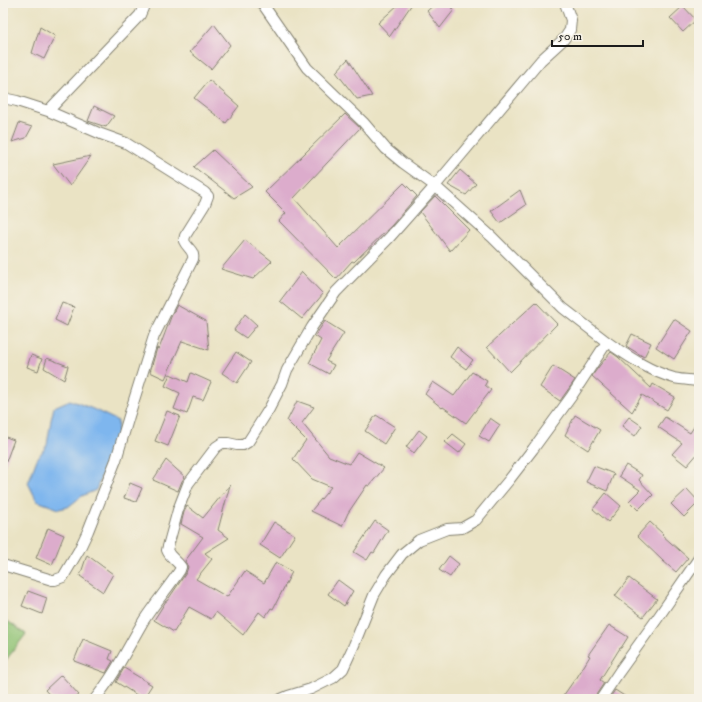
<svg xmlns="http://www.w3.org/2000/svg" width="702" height="702" viewBox="0 0 702 702" font-family="'IM FELL DW Pica',serif">
	<style>
		.green { fill: #91c374; stroke: #567048 }
		.water { fill: #7eb6ee; stroke: #4d6985 }
		.building { fill: #dcaccc }
		.lines { fill: none; stroke-linecap: round; stroke-linejoin: round }
		.minor-casing { stroke: #838070; stroke-width: 12 }
		.minor { stroke: #fff; stroke-width: 10 }
	</style>
	<rect width="100%" height="100%" fill="#f7f3e8"/>
	<filter id="ink" filterUnits="userSpaceOnUse"><feTurbulence type="fractalNoise" baseFrequency=".025" numOctaves="2"/><feDisplacementMap in="SourceGraphic" scale="8" xChannelSelector="R" yChannelSelector="G"/><feConvolveMatrix kernelMatrix="1 2 1 2 8 2 1 2 1" color-interpolation-filters="sRGB"/></filter>
	<filter id="wash" filterUnits="userSpaceOnUse"><feTurbulence type="fractalNoise" baseFrequency=".012" numOctaves="4" result="noise"/><feDisplacementMap in="SourceGraphic" scale="16" xChannelSelector="R" yChannelSelector="G"/><feGaussianBlur stdDeviation="0.9" result="paint"/><feColorMatrix in="noise" values="0 0 0 0 0 0 0 0 0 0 0 0 0 0 0 0 0 1.4 0 .05"/><feComposite in="paint" operator="in"/></filter>
	<g filter="url(#wash)">
		<rect width="100%" height="100%" fill="#eae3c4"/>
		<path class="green" d="M3,618l23,16 -23,30z"/>
		<path class="water" d="M70,400l23,9 25,12 -1,25 -14,26 -7,18 -14,6 -14,11 -9,2 -22,-8 -9,-18 9,-24 10,-14 4,-25 3,-13z"/>
		<g id="blocks">
			<path class="building" d="M436,3h12l6,7 -14,18 -13,-17z
				M399,4h13l-22,32 -12,-13z
				M683,6l13,14 -13,12 -13,-14z
				M214,24l16,21 -19,24 -21,-17z
				M40,27l15,9 -11,23 -12,-6z
				M348,59l24,37 -15,3 -21,-27z
				M209,80l30,26 -13,17 -32,-25z
				M94,106l20,10 -8,11 -18,-6z
				M345,114l15,14 -66,70 44,50 66,-65 13,13 -25,29 -38,37 -2,-1 -16,18 -57,-58 7,-8 -21,-21z
				M19,123l13,4 -6,11 -14,4z
				M213,150l39,37 -18,11 -40,-31z
				M91,156l-21,30 -17,-22z
				M460,170l16,14 -10,11 -18,-10z
				M520,190l6,15 -26,18 -9,-12z
				M435,196l34,34 -19,21 -30,-39z
				M245,240l27,21 -19,18 -32,-10z
				M302,272l21,22 -21,25 -22,-18z
				M536,302l21,22 -47,48 -23,-25z
				M62,303l12,4 -7,19 -12,-6z
				M177,305l29,16 3,29 -27,-9 -17,38 -15,-7 7,-24 2,1 12,-32z
				M245,314l12,11 -11,13 -12,-8z
				M674,319l18,12 -18,28 -18,-12z
				M325,321l19,12 -18,28 8,4 -5,9 -20,-11 12,-23 -6,-4z
				M632,334l19,9 -7,14 -18,-11z
				M457,347l16,13 -7,9 -16,-12z
				M236,352l15,10 -14,21 -15,-10z
				M611,352l7,5 33,31 2,-4 22,13 -8,13 -25,-15 -10,17 -40,-36 8,-11z
				M31,355l11,4 -4,12 -11,-4z
				M47,358l21,8 -4,14 -20,-12z
				M553,366l22,14 -15,21 -20,-14z
				M472,372l15,9 -2,4 6,5 -25,33 -23,-16 -1,1 -17,-14 8,-12 21,14z
				M191,373l20,9 -8,18 -10,-3 -6,17 -13,-5 6,-16 -15,-7 5,-12 18,8z
				M297,401l17,6 -12,16 27,33 20,8 8,-12 27,16 -15,18 -2,-1 -19,28 -6,13 -31,-15 20,-24 -19,-8 -19,-20 13,-19 -19,-19z
				M167,411l13,5 -12,30 -13,-5z
				M376,415l19,12 -11,17 -19,-13z
				M575,415l25,15 -12,20 -23,-15z
				M629,417l13,9 -7,10 -13,-10z
				M665,417l25,16 9,-14v33l-12,14 -15,-12 10,-11 -24,-16z
				M490,418l10,7 -11,17 -10,-6z
				M419,430l8,6 -13,17 -8,-6z
				M453,434l13,10 -7,9 -14,-11z
				M3,436l11,4 -10,27h-1z
				M166,460l19,17 -3,4 -4,10 -25,-11z
				M626,465l16,10 -3,5 14,15 -15,15 -9,-9 11,-11 -21,-14z
				M594,466l20,8 -7,17 -21,-9z
				M130,483l12,5 -6,14 -12,-4z
				M230,485l-12,45 11,8 -24,15 7,6 -16,20 31,18 18,-26 19,12 12,-21 16,10 -19,37 -2,-1 -6,9 -6,-5 -16,23 -27,-23 -5,7 -22,-12 -15,25 -20,-12 12,-19h1l19,-28 2,-6 -3,-6 18,-24 -22,-13 3,-12 3,-6 16,12z
				M687,489l12,13 -15,15 -13,-13z
				M606,493l15,13 -13,16 -15,-13z
				M375,521l13,9 -14,23 -2,-1 -5,8 -13,-8z
				M274,522l21,13 -15,23 -20,-13z
				M650,522l13,12 -1,1 26,23 -12,14 -13,-11 -26,-25z
				M48,528l16,7 -12,30 -16,-7z
				M87,555l26,19 -10,18 -23,-16z
				M449,556l10,8 -9,13 -11,-7z
				M629,578l28,21 -14,18 -28,-21z
				M338,580l15,11 -9,15 -16,-12z
				M28,591l19,7 -5,16 -20,-8z
				M609,625l19,12 -7,11h-1l-20,32 4,3 -8,12 -1,4h-34l14,-20h1l14,-23 -2,-1z
				M83,639l29,12 -3,8 4,2 -7,12 -32,-12z
				M124,668l28,17 -9,14 -27,-17z
				M61,675l18,20 -5,4h-21l-8,-9z
				M615,690l14,9h-20z"/>
		</g>
	</g>
	<g filter="url(#ink)">
		<use href="#blocks" fill-opacity="0" stroke="#838070" stroke-width="1"/>
		<g class="lines">
			<g class="minor-casing">
				<path id="minor" d="M262,3l45,65 56,54 23,27 17,14 32,23 106,-126 23,-21 6,-9 1,-10 -6,-17
					M3,98l14,3 31,10 53,23 25,9 78,49 4,4 -3,8 -20,32 -1,5c3,7 11,10 9,18l-39,77 -25,80 -13,44 -28,71 -9,19 -16,27 -8,3h-3l-49,-15
					M48,111l92,-96 3,-7 -2,-5
					M95,699c20,-24 33,-52 49,-79 11,-17 25,-33 36,-50l1,-3c-5,-8 -11,-9 -14,-17l11,-40 10,-26 28,-37 6,-4h6l9,2h6l5,-3 21,-33 13,-25 5,-14 25,-43 24,-35 53,-54 46,-52 57,51 71,71 44,34
					M281,699l7,-3 23,-7 22,-11 10,-9 11,-24 20,-50 12,-20 16,-21 17,-14 28,-11 15,-1 14,-8 33,-40 24,-31 38,-52 36,-55c21,14 42,29 67,36 8,2 17,2 25,3
					M601,699l18,-27 38,-53 42,-61"/>
			</g>
			<use href="#minor" class="minor"/>
		</g>
	</g>
	<rect width="702" height="702" fill="none" stroke="#f7f3e8" stroke-width="16"/>
	<path d="M552 40v6h91v-6" fill="none" stroke="#1c1c1c" stroke-width="2"/>
	<text x="558" y="40" font-size="12" fill="#1c1c1c" stroke="#f7f3e8" stroke-width="3" paint-order="stroke">50 m</text>
</svg>
